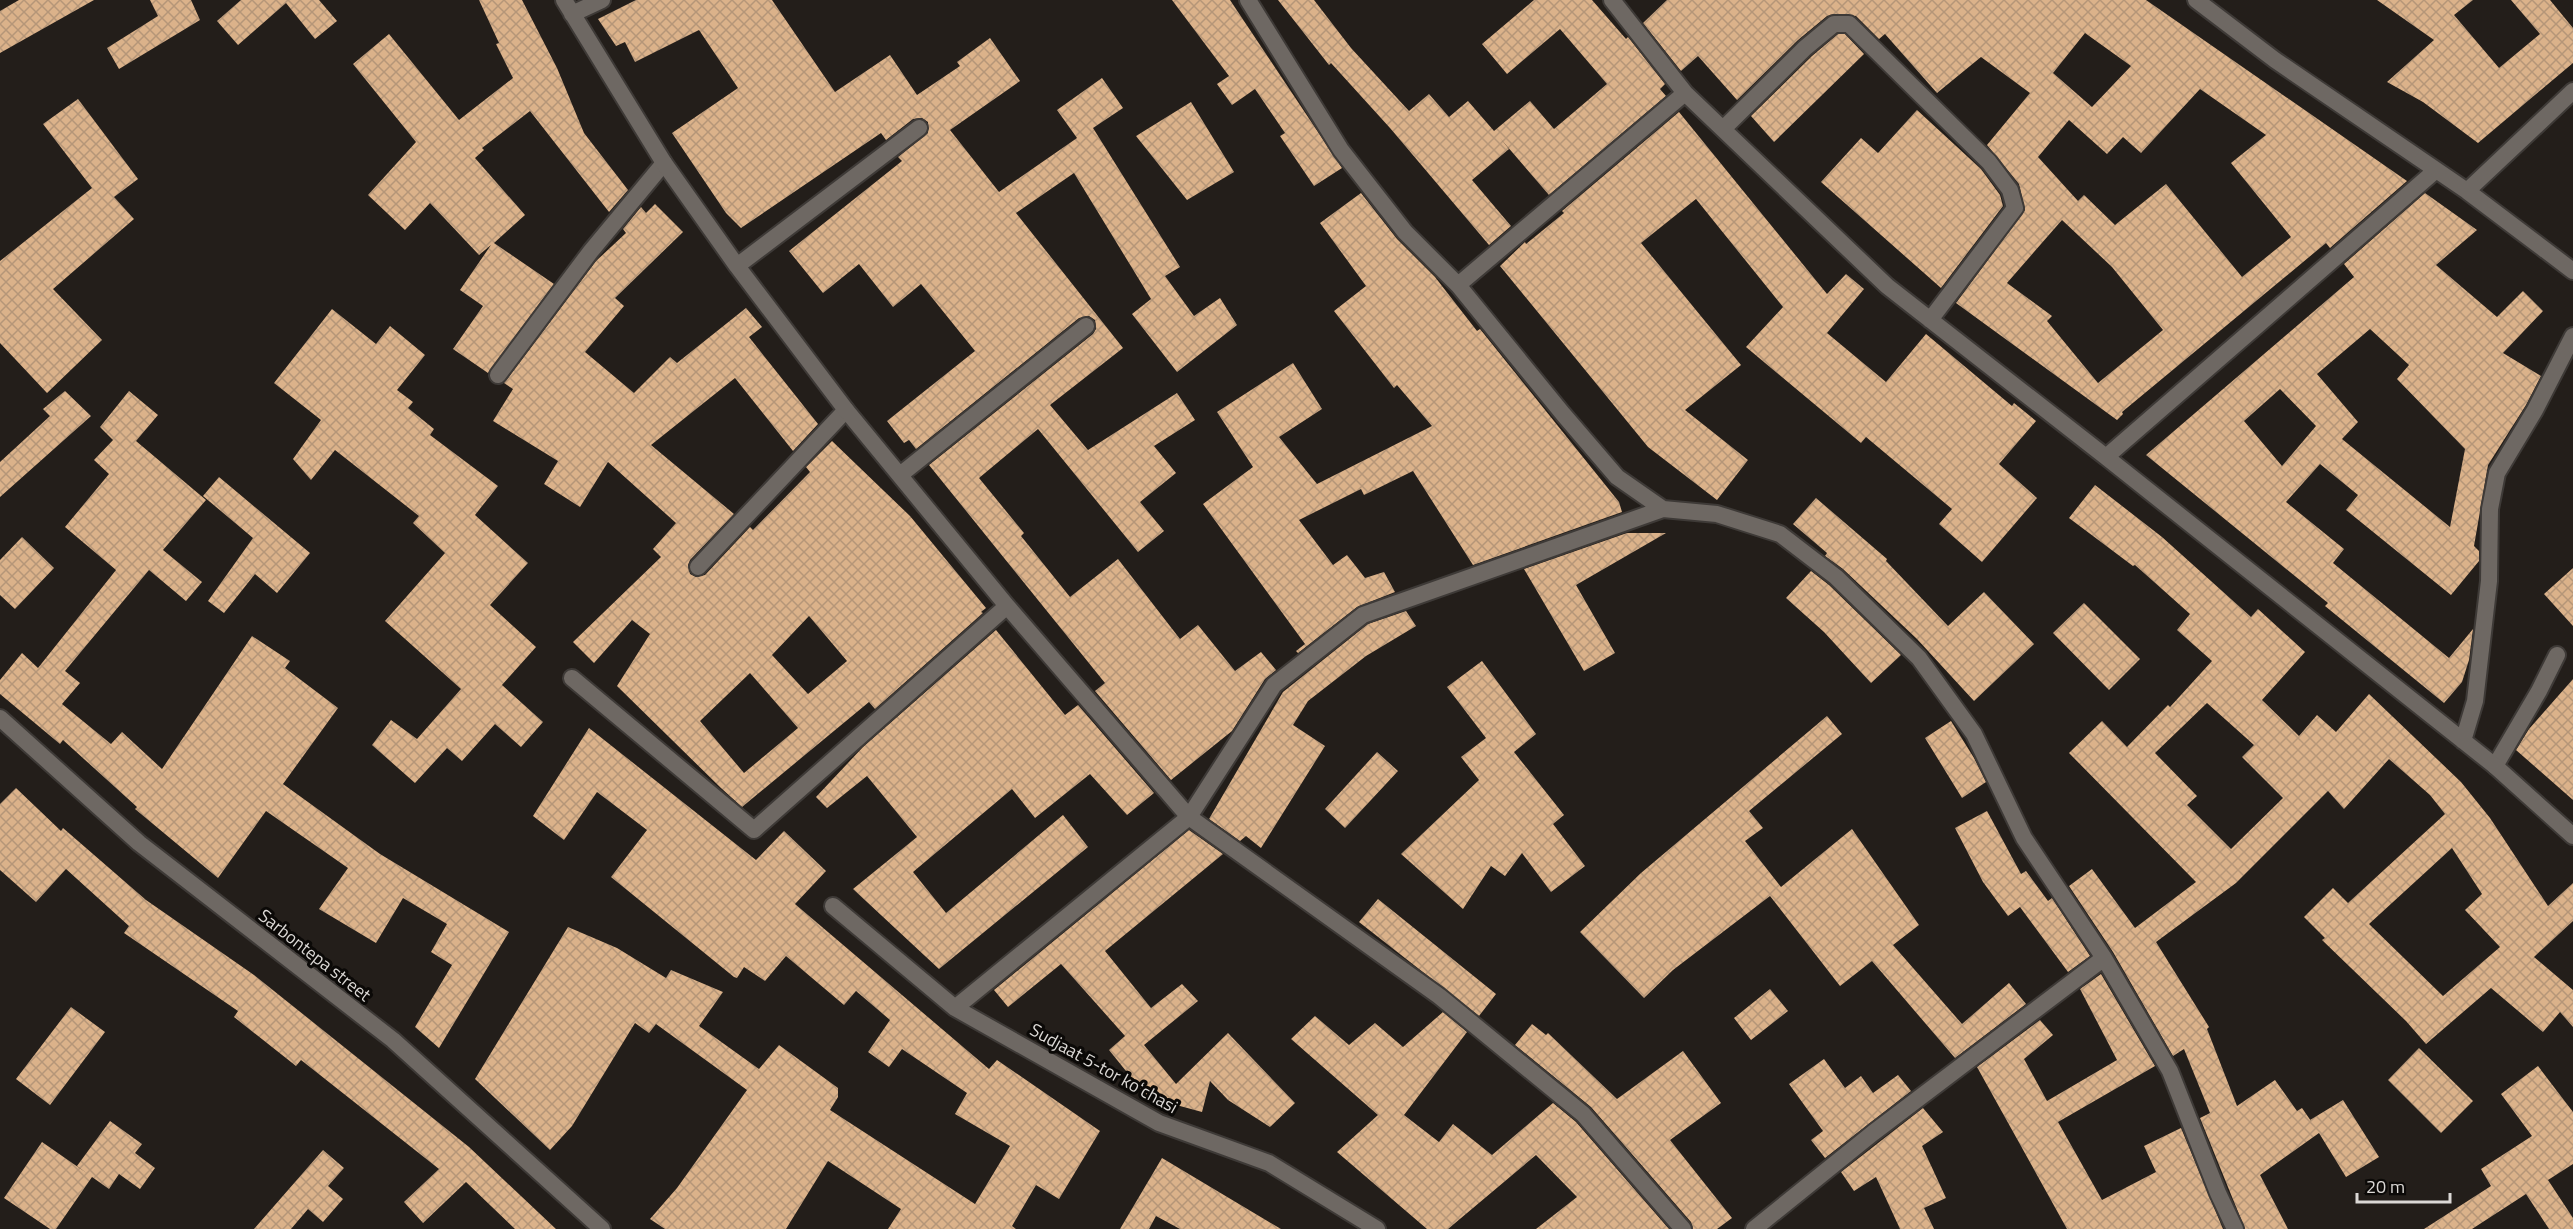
<svg xmlns="http://www.w3.org/2000/svg" width="2573" height="1229" viewBox="0 0 2573 1229" font-family="'Titillium Web',sans-serif">
	<style>
		.building { fill: url(#building-cross-hatch); fill-rule: evenodd }
		.lines { fill: none; stroke-linecap: round; stroke-linejoin: round }
		.service-casing { stroke: #3e3a37; stroke-width: 20 }
		.minor-casing { stroke: #3e3a37; stroke-width: 20 }
		.tertiary-casing { stroke: #3e3a37; stroke-width: 20 }
		.service { stroke: #6e6863; stroke-width: 16 }
		.minor { stroke: #6e6863; stroke-width: 16 }
		.tertiary { stroke: #6e6863; stroke-width: 16 }
		.labels { text-anchor: middle; dominant-baseline: central; stroke-width: 6; stroke-linejoin: round; paint-order: stroke }
		.street-label { font-size: 18px; fill: #dbd8d5; stroke: #0b0907 }
	</style>
	<defs>
		<pattern id="building-cross-hatch" width="8" height="8" patternUnits="userSpaceOnUse" patternTransform="scale(1.5)"><rect width="8" height="8" fill="#dbb28a"/><path d="M0 0l8 8M0 8l8-8" fill="none" stroke="#b59678"/></pattern>
	</defs>
	<rect width="100%" height="100%" fill="#231e1a"/>
	<path class="building" d="M19,0h75l-94,53v-42z
		M150,0h41l9,20 -81,49 -12,-21 51,-32z
		M241,0h78l18,21 -22,18 -29,-36 -48,42 -21,-24z
		M479,0h43l35,68 27,65 44,57 -19,22 -79,-101 -48,37 2,2 -9,8 50,57 -31,28 60,41 -66,89 -35,-24 30,-43 -23,-16 31,-45 -12,10 -49,-52 -25,27 -37,-35 48,-53 -63,-78 36,-30 70,86 54,-42 -17,-34 3,-1z
		M636,0h136l63,92 55,-37 27,40 43,-29 -3,-4 33,-24 30,43 -70,49 49,62 78,-54 -20,-28 45,-32 21,30 -30,20 87,139 -15,9 29,40 26,-18 17,27 -60,47 -45,-58 19,-15 -77,-126 -58,40 107,135 -73,57 38,45 89,-57 18,27 -41,26 22,27 -36,29 24,29 -26,21 -100,-123 -59,49 45,55 -3,3 49,61 48,-38 62,80 18,-14 37,46 26,-19 15,18 -11,9 -33,52 -61,49 -76,-89 10,-8 -176,-218 164,-131 3,-5 -1,-9 -6,-4 -10,2 -163,131 -7,-9 -5,3 -17,-22 88,-70 -54,-67 -28,23 -34,-43 -36,29 -34,-42 113,-90 -4,-4 30,-24v-11l-6,-4 -9,1 -27,21 -5,-7 -140,95 -15,-15 -54,-80 66,-45 -39,-58 -64,32 -10,-20 -9,4 -18,-27z
		M1172,0h58l112,168 -28,18 -34,-50 5,-3 -30,-44 -23,16 -15,-21 12,-8z
		M1278,0h36l37,48 58,63 20,-17 20,23 19,-16 26,30 36,-30 24,28 53,-45 -47,-55 -53,45 -25,-30 52,-44h58l34,39 2,-2 37,47 -5,5 6,7 -117,99 -49,-57 9,11 -37,31 39,46 -22,19 -99,-117 -59,-65 -2,2z
		M1667,0h479l261,181 -77,67 -4,-5 -204,169 1,2 -6,6 -161,-117 69,-93 -6,-26 -32,-39 43,-52 -49,-36 -44,36 -52,-59 -6,5 -23,-23 -22,-2 -7,2 -29,24 -61,60 -39,-44 -17,15 -38,-48zM2085,33l46,33 -39,41 -39,-34zM2200,89l66,46 -35,28 60,74 -49,40 -76,-93 -51,41 -31,-30 -6,6 -40,-44 31,-37 38,34 16,-17 18,16zM2062,220l50,47 51,63 -65,53 -51,-62 5,-5 -45,-33z
		M2377,0h96l-19,15 45,53 41,-34 -29,-34h39l23,28v35l-95,80 -55,-41 -36,-20 47,-42z
		M1838,34h7l19,20 -90,88 -23,-26 61,-60z
		M78,99l60,80 -24,18 20,22 -81,70 49,51 -55,53 -47,-50v-82l92,-73 -49,-64z
		M1191,102l43,70 -47,28 -51,-64z
		M1917,110l64,59 19,26 3,11 -62,82 -120,-106 40,-44 17,15z
		M1679,112l148,182 19,-20 18,15 -37,44 59,49 40,-48 86,72 2,-3 22,18 -37,43 38,34 -55,64 -43,-38 13,-15 -86,-72 -5,6 -115,-96 37,-40 -87,-108 -55,44 100,122 -56,45 63,50 -31,40 -69,-53 -148,-181 25,-24 1,2 38,-31 -2,-2z
		M1361,193l36,46 38,38 42,54 3,-2 139,173 3,10 -149,53 -60,-94 -49,24 -3,-6 -62,31 34,45 14,-10 18,23 19,-6 11,20 -38,15 -59,46 -2,-2 9,-7 -102,-140 50,-37 -36,-55 76,-49 29,46 -43,28 38,47 115,-58 -35,-41 -3,3 -60,-77 32,-25 -46,-63z
		M2425,193l52,37 -41,35 61,52 26,-26 20,20 -40,42 38,23 -15,29 -38,60 -14,81 5,5v10l-28,34 -105,-85 12,-15 -38,-31 -34,38 58,47 -11,14 116,95 24,-29 -4,31 -7,22 -18,21 -119,-97 3,-3 -182,-148 208,-178 -10,-13zM2370,329l39,36 -12,14 68,70 -15,78 -108,-88 16,-17 -41,-48zM2280,389l36,37 -34,40 -38,-45z
		M655,204l28,28 -68,66 9,8 -39,46 49,41 36,-36 7,6 69,-55 16,19 -13,10 69,87 -25,27 -58,-73 -84,67 83,69 -44,46 -2,5 2,9 6,3 9,-2 45,-48 3,3 57,-58 -4,-5 26,-26 78,75 76,92 -5,4 2,1 -108,96 -6,-7 -127,105 -21,-19 -104,-102 33,-52 -18,-14 -38,43 -21,-21 88,-85 -8,-8 23,-26 -68,-61 -28,45 -36,-23 14,-23 -65,-40 20,-32 -9,-6 92,-122 30,-28 -3,-4 18,-22 5,6zM809,616l38,45 -39,33 -36,-39zM750,673l48,55 -54,45 -44,-52z
		M332,309l44,35 14,-18 35,29 -28,35 16,12 -5,6 26,21 -4,6 68,51 -23,29 53,48 -38,42 46,42 -34,38 41,37 -22,25 -26,-23 -33,37 -15,-13 -32,35 -43,-38 19,-25 26,19 44,-50 -76,-68 60,-68 -32,-30 6,-7 -84,-66 -24,30 -18,-21 28,-39 -47,-37z
		M65,391l26,25 -91,81v-35l50,-46 -7,-7z
		M129,391l29,24 -22,26 70,59 -43,50 39,32 -16,19 -37,-31 -84,101 15,12 -18,21 49,40 11,-12 40,37 90,-133 38,25 -5,7 53,40 -55,76 97,70 129,78 -70,116 -24,-21 37,-62 -21,-13 16,-28 -44,-26 -27,45 -57,-34 29,-41 -82,-57 -48,67 -83,-69 2,-2 -74,-67 -3,4 -60,-50v-14l22,-27 16,15 78,-98 -51,-43 44,-53 -15,-14 19,-20 -13,-13z
		M219,477l91,76 -33,40 -22,-19 -31,39 -16,-12 45,-63 -50,-42z
		M2095,485l67,52 89,80 7,-8 47,43 -43,48 37,36 18,-21 19,17 33,-38 92,88 29,36 58,88 25,-23v38l-39,36 39,33v37l-13,-15 -17,20 -52,-44 -65,56 -20,-23 -84,-81 3,-2 -21,-21 29,-29 15,15 97,-89 -15,-19 -41,-36 -45,50 -16,-18 -92,92 -80,59 53,85 -2,2 30,77 38,-26 22,31 5,-3 9,13 -1,-1 33,-20 36,57 -33,20 -27,-44 -59,42 28,54h-43l-45,-111 10,-5 -26,-64 -11,7 -60,-104 -44,-66 23,-17 43,59 61,-46 -127,-129 33,-32 25,26 41,-42 2,2 42,-46 -35,-31 13,-16 -55,-49 -2,1 -64,-48zM2207,703l47,42 -12,12 41,41 -52,51 -44,-44 10,-9 -42,-43zM2452,848l30,46 -17,16 35,37 -57,49 -74,-72z
		M1816,498l71,61 -1,2 62,65 36,-34 50,52 -60,57 -57,-62 -74,-70 -18,-13 2,-3 -34,-29z
		M1627,533h39l-90,52 39,68 -31,18 -60,-102z
		M22,537l32,31 -39,41 -15,-14v-35z
		M2573,568v58l-29,-32z
		M1811,571l18,14 72,70 -30,28 -47,-51 -38,-34z
		M2084,603l56,56 -31,31 -56,-57z
		M1406,611l10,15 -50,30 -58,45 -15,24 32,21 -64,102 -15,-12 -6,5 -31,-22 74,-127 85,-68z
		M996,630l69,85 13,-10 76,88 -27,22 -37,-41 -55,44 -23,-29 -99,83 33,41 117,-98 25,32 -149,122 -86,-80 64,-52 -50,-61 -40,32 -11,-11 47,-50z
		M1482,661l54,73 -22,18 50,63 -11,9 32,42 -34,26 -29,-39 -17,23 -14,-10 -28,43 -62,-55 78,-74 -18,-23 25,-19 -39,-51z
		M2573,679v121l-57,-50 13,-21z
		M1827,716l15,18 -93,77 14,17 -18,13 36,46 71,-58 67,96 -26,20 69,79 47,-41 17,21 -71,54 -83,-97 -32,25 -70,-90 -97,74 -29,28 -64,-66 61,-59z
		M1951,721l23,37 12,24 -24,16 -37,-60z
		M589,728l167,132 28,-29 42,40 -31,33 194,165 8,-9 103,71 -41,68 -23,-14 -24,41 4,3h-128l13,-20 -73,-48 -42,68h-121l-15,-10 27,-31 70,-98 -91,-66 -7,9 -14,-10 -63,103 -22,24 -75,-71 93,-152 49,21 49,30 5,-8 52,22 -24,34 60,43 20,-24 59,43v9l-8,13 145,94 35,-58 -55,-32 12,-21 -65,-44 -13,18 -21,-15 22,-32 -34,-29 -12,14 -58,-49 -21,25 -21,-14 -7,11 -3,-1 -123,-100 36,-47 -50,-38 -33,48 -31,-24z
		M1377,752l21,19 -53,57 -20,-19z
		M16,788l45,43 2,-3 83,72 108,75 215,172 87,82h-41l-49,-47 -43,41 -19,-21 35,-33 -138,-109 -5,6 -62,-49 4,-6 -114,-78 5,-7 -63,-57 -30,33 -36,-32v-66z
		M1987,811l34,63 5,-3 22,30 4,-3 38,58 -22,16 -48,-65 -12,9 -25,-34 -28,-54z
		M1189,830l34,24 -118,97 46,57 31,-24 16,17 -54,44 32,39 52,-51 67,70 -25,24 -42,-27 -18,-19 -8,31 -55,-15 -38,-47 16,-14 -64,-72 -53,43 -14,-17z
		M1378,899l118,95 -17,22 -120,-94z
		M2101,974l54,92 -97,56 44,78 54,-28 -12,-26 37,-18 42,101h-156l-90,-162 63,-47 13,15 -29,24 23,42 70,-41 -37,-71z
		M1770,989l18,22 -37,29 -17,-22z
		M71,1007l34,25 -55,73 -34,-26z
		M1443,1012l24,20 -63,83 35,27 14,-18 39,31 61,-52 23,19 93,107h-133l41,-32 -41,-42 -88,74h-21l-90,-77 41,-37 -87,-76 24,-23 34,29 26,-22 28,24z
		M1532,1024l14,11 2,-2 69,66 66,-48 38,52 -51,37 62,78 -15,11h-24l-2,-7 -100,-115 -76,-62z
		M2419,1048l54,53 -32,32 -53,-53z
		M1824,1059l21,29 16,-12 12,17 25,-18 13,16 -86,67 -14,-18 12,-9 -34,-47z
		M2538,1066l35,46v52l-25,16 25,38v11h-24l-23,-35 -54,35h-48l67,-43 -10,-17 51,-33 -31,-42z
		M1923,1108l20,24 -21,14 24,52 -22,10 10,21h-34l-24,-52 -22,14 -13,-19z
		M110,1121l32,23 -7,9 20,15 -15,21 -21,-15 -10,15 -17,-12 -36,52h-6l-46,-31 38,-56 46,32 -11,-8z
		M323,1150l21,18 -16,18 15,13 -20,23 -15,-13 -17,20h-37z
		M1162,1158l119,71h-101l-24,-13 -7,13h-29z"/>
	<g class="lines">
		<g class="service-casing">
			<path id="service" d="M498,375l93,-124 73,-88
				M698,567l148,-157
				M2495,766l44,-75 18,-36"/>
		</g>
		<g class="minor-casing">
			<path id="minor" d="M564,0l100,163 73,103 109,144 161,196 182,211 250,179 144,118 100,115
				M1248,0l93,150 64,82 53,53 105,129 54,63 46,32 54,5 63,20 56,43 83,81 55,76 50,104 80,120 66,113 48,122 17,36
				M2196,0l79,60 192,131 106,80
				M572,14l30,-14
				M1685,93l202,193 219,171 329,-286
				M1723,129l82,-81 29,-24h15l140,138 21,28 5,18 -85,112
				M2467,191l106,-100
				M737,266l182,-138
				M1458,285l227,-192 -73,-93
				M2106,457l389,309 78,70
				M900,475l186,-149
				M572,678l182,152 253,-224
				M2463,741l12,-40 14,-120 1,-72 7,-36 38,-63 38,-74
				M833,906l122,102 204,115 110,40 108,66
				M955,1008l234,-191 85,-132 89,-70 300,-106
				M1754,1229l119,-96 231,-175"/>
		</g>
		<g class="tertiary-casing">
			<path id="tertiary" d="M0,718l139,125 254,197 209,189"/>
		</g>
		<use href="#service" class="service"/>
		<use href="#minor" class="minor"/>
		<use href="#tertiary" class="tertiary"/>
	</g>
	<g class="labels">
		<g class="street-label">
			<text transform="translate(315 955) rotate(38)">Sarbontepa street</text>
			<text transform="translate(1104 1068) rotate(29)">Sudjaat 5-tor koʻchasi</text>
		</g>
	</g>
	<path d="M2357 1193v9h93v-9" fill="none" stroke="#dbd8d5" stroke-width="3"/>
	<text x="2366" y="1193" font-size="18" fill="#dbd8d5" stroke="#0b0907" stroke-width="4.5" paint-order="stroke">20 m</text>
</svg>
